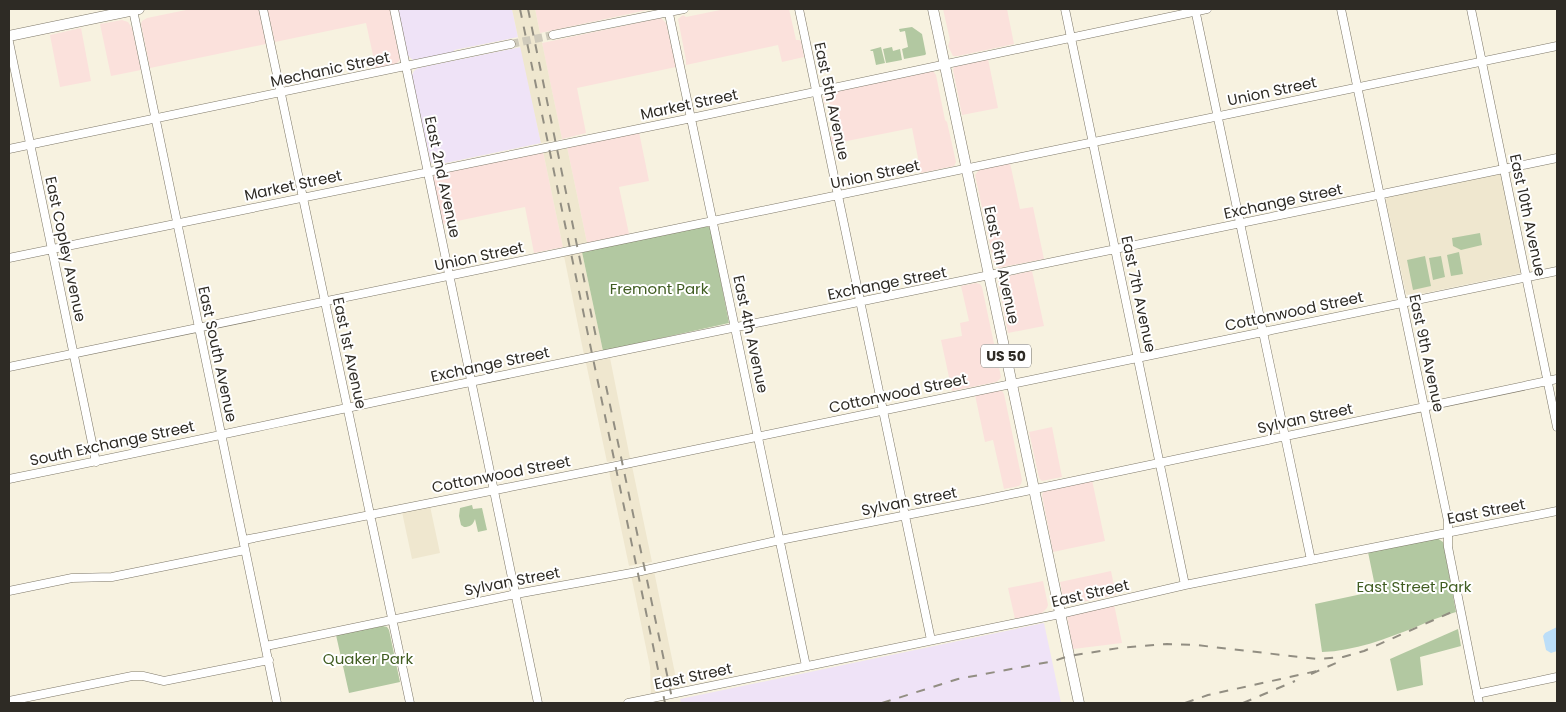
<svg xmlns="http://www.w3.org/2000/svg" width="1566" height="712" viewBox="0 0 1566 712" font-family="Poppins,sans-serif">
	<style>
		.commercial { fill: #fbe1dc }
		.industrial { fill: #efe3f7 }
		.built { fill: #efe7cf }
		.green { fill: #b2c8a1 }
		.water { fill: #bcdef8 }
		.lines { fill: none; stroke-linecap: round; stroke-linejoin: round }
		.minor-tunnel { stroke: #cfcabb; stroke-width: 8; stroke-dasharray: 8 4; stroke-linecap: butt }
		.minor-casing { stroke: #7e7869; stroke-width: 9 }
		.major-casing { stroke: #7e7869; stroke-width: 11 }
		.minor { stroke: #fff; stroke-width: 8 }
		.major { stroke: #fff; stroke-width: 10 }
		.rail { stroke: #928e82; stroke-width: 2; stroke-dasharray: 9 9; stroke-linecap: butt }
		.labels { text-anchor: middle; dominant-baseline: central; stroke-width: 4; stroke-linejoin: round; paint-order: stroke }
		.shield { fill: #fff; stroke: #6d6b66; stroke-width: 1 }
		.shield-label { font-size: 14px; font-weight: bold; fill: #2e2b25 }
		.street-label { font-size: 15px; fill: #2e2b25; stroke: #fff }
		.park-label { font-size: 15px; fill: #405d22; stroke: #fff }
	</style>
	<rect width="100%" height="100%" fill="#f7f2e0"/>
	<path class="commercial" d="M191,9h68l7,35 -116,24 -9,-44 1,-3 5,-3z
		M267,9h123l10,51 -4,4 -20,5 -10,-46 -91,19z
		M535,9h117l-112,24z
		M725,9h64l7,31h3l2,1 3,16 -22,5 -4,-17 -92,20v-5l-8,-41 5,-4 3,2z
		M943,9h64l7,35 -56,12h-5l-5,-10 2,-6z
		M661,18l5,5 10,44 -99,21 9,45 -24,6 -20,-96z
		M122,20l6,2 4,6 9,42 -30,6 -11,-52z
		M81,28l10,53 -31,6 -10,-52z
		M988,59l10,49 -36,7 -9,-45 1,-3z
		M933,71l3,4 9,45 2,2 9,40 -2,4 -33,7 -9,-45 -80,16 -2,-6 5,-7 -6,-30 -5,3 -1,-10z
		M639,132l10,49 -30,6 10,47 -42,9 -20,-96z
		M543,151l20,96 -29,6 -9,-46 -82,17 -10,-46 2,-4z
		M1010,163l10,46 13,-2 11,52 -46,9 -4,-5 -19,-88 4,-5z
		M1032,271l12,55 -36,7 -10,-52 5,-4z
		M976,283l4,1 2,3 19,90 -2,3 -3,2 -44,9 -11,-51 21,-4 -2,-13 9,-2 -8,-35z
		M998,391h4l2,3 18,86 -1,4 -2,2 -15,3 -11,-49 -8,2 -10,-47z
		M1052,427l10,50 -20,4 -3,-3 -10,-46z
		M1092,480l13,61 -52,11 -11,-57 1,-3z
		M1111,571l5,24 -44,9h-4l-4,-2 -4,-20z
		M1043,581l5,24 -1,3 -5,5 -27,6 -7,-31z
		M1114,604l8,39 -49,6 -6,-33z"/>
	<path class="industrial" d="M397,9h115l6,28 -64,13v3l-41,7 -6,-5z
		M521,47l20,96 -105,22 -5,-2 -19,-85v-3l2,-4 4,-3z
		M1044,623l17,80h-380l-1,-4z"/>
	<path class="built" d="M512,9h23l27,130 -21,4z
		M567,147l20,96 -24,4 -20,-96z
		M1498,174l4,2 20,95 -1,2 -110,23 -5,-2 -20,-93 1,-4z
		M582,252l21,99 -19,4 -20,-99z
		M610,358l20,100 -23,4 -21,-99z
		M632,466l20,96 -23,4 -20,-95z
		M430,506l10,47 -28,6 -10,-47z
		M654,571l24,117 -27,6 -1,-27 -19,-92z"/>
	<path class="green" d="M912,27l10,7 4,20 -1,1 -21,4 -2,-10 6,-2 -3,-16 -5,1 -1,-3z
		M881,47l4,16 -9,2 -3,-14h-2l-1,-1z
		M892,47l1,4 7,-2 2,11 -16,3 -3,-14z
		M704,227h5l2,4 18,92 -126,28 -21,-99z
		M1480,233l2,12 -21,5 -8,-4 -1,-8z
		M1459,252l4,22 -12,2 -4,-21z
		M1425,256l6,30 -18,4 -6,-30z
		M1441,256l4,21 -12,3 -4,-22z
		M472,505l1,4 9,-1 5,22 -9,2 -3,-13c-2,6 -5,8 -11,8l-3,-2 -2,-9 1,-8z
		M1437,538l6,4 13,70c-14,4 -27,9 -40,15 -31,12 -61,24 -94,25l-7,-48 61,-13 -8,-39z
		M383,626l4,1 2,3 11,52 -51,11 -13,-58z
		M1458,629l3,17 -41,11 3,28 -26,6 -7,-32z"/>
	<path class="water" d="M1557,627v24l-6,2 -5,-3 -3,-14 2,-3z"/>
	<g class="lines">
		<path class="minor-tunnel" d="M511,44l42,-9"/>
		<g class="minor-casing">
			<path id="minor" d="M263,9l147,694
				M394,9l144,694
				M668,9l138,657
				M799,9l132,631
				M1065,9l120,576
				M1195,9l116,551
				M1341,9l107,512v26l31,156
				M1471,9l86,418
				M133,10l144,693
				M553,35l131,-26
				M9,42l87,420
				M9,149l502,-105
				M9,258l673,-138 525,-111
				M9,367l1548,-321
				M9,479c156,-31 311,-66 466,-98 361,-74 722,-147 1082,-223
				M244,540l372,-74 941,-195
				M9,591l63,-13 40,-1 133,-27
				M266,646l250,-52 121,-22 143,-32 203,-40 574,-121
				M1477,694l80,-17
				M9,701l123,-25h11l21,5 105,-21
				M628,703l432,-89 125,-29 372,-74"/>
		</g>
		<g class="major-casing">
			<path id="major" d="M933,9l146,694
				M9,36l130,-27"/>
		</g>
		<use href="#minor" class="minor"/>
		<use href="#major" class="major"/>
		<path class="rail" d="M520,9l145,694
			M528,9l69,333
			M606,386l67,317
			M1311,674l32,-14
			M882,703l76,-24 96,-18 15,-5 50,-8 48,-4 29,1 121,14 26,-2 21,-6 90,-40
			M1185,703l23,-8 109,-24
			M1243,703l52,-22"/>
	</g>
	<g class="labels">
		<rect class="shield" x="981" y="344.5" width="50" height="23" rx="4"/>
		<g class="shield-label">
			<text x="1006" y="356">US 50</text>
		</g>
		<g class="street-label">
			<text transform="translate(330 69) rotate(-12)">Mechanic Street</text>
			<text transform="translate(1272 91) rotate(-12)">Union Street</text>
			<text transform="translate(832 101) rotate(78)">East 5th Avenue</text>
			<text transform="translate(689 104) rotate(-12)">Market Street</text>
			<text transform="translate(875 174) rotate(-12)">Union Street</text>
			<text transform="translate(443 177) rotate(78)">East 2nd Avenue</text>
			<text transform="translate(293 185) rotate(-12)">Market Street</text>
			<text transform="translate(1283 201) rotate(-12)">Exchange Street</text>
			<text transform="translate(1528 215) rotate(78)">East 10th Avenue</text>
			<text transform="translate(66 249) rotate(78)">East Copley Avenue</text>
			<text transform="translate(479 256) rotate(-12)">Union Street</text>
			<text transform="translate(1002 265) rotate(78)">East 6th Avenue</text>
			<text transform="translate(887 283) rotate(-11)">Exchange Street</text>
			<text transform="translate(1139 294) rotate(78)">East 7th Avenue</text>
			<text transform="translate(1294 311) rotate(-12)">Cottonwood Street</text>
			<text transform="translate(751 334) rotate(78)">East 4th Avenue</text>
			<text transform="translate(350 353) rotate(78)">East 1st Avenue</text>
			<text transform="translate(1427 353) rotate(78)">East 9th Avenue</text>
			<text transform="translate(218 354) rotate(78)">East South Avenue</text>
			<text transform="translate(490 364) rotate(-12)">Exchange Street</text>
			<text transform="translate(898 393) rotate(-12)">Cottonwood Street</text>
			<text transform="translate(1305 418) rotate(-12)">Sylvan Street</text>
			<text transform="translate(112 443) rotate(-12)">South Exchange Street</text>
			<text transform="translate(501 474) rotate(-11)">Cottonwood Street</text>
			<text transform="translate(909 501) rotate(-11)">Sylvan Street</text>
			<text transform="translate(1486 511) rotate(-11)">East Street</text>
			<text transform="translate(512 581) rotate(-11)">Sylvan Street</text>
			<text transform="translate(1090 593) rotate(-13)">East Street</text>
			<text transform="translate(693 676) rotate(-12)">East Street</text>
		</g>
		<g class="park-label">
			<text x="659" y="288">Fremont Park</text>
			<text x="1414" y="586">East Street Park</text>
			<text x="368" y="658">Quaker Park</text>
		</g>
	</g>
	<rect width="1566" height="712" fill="none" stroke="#2e2b25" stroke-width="20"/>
</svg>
